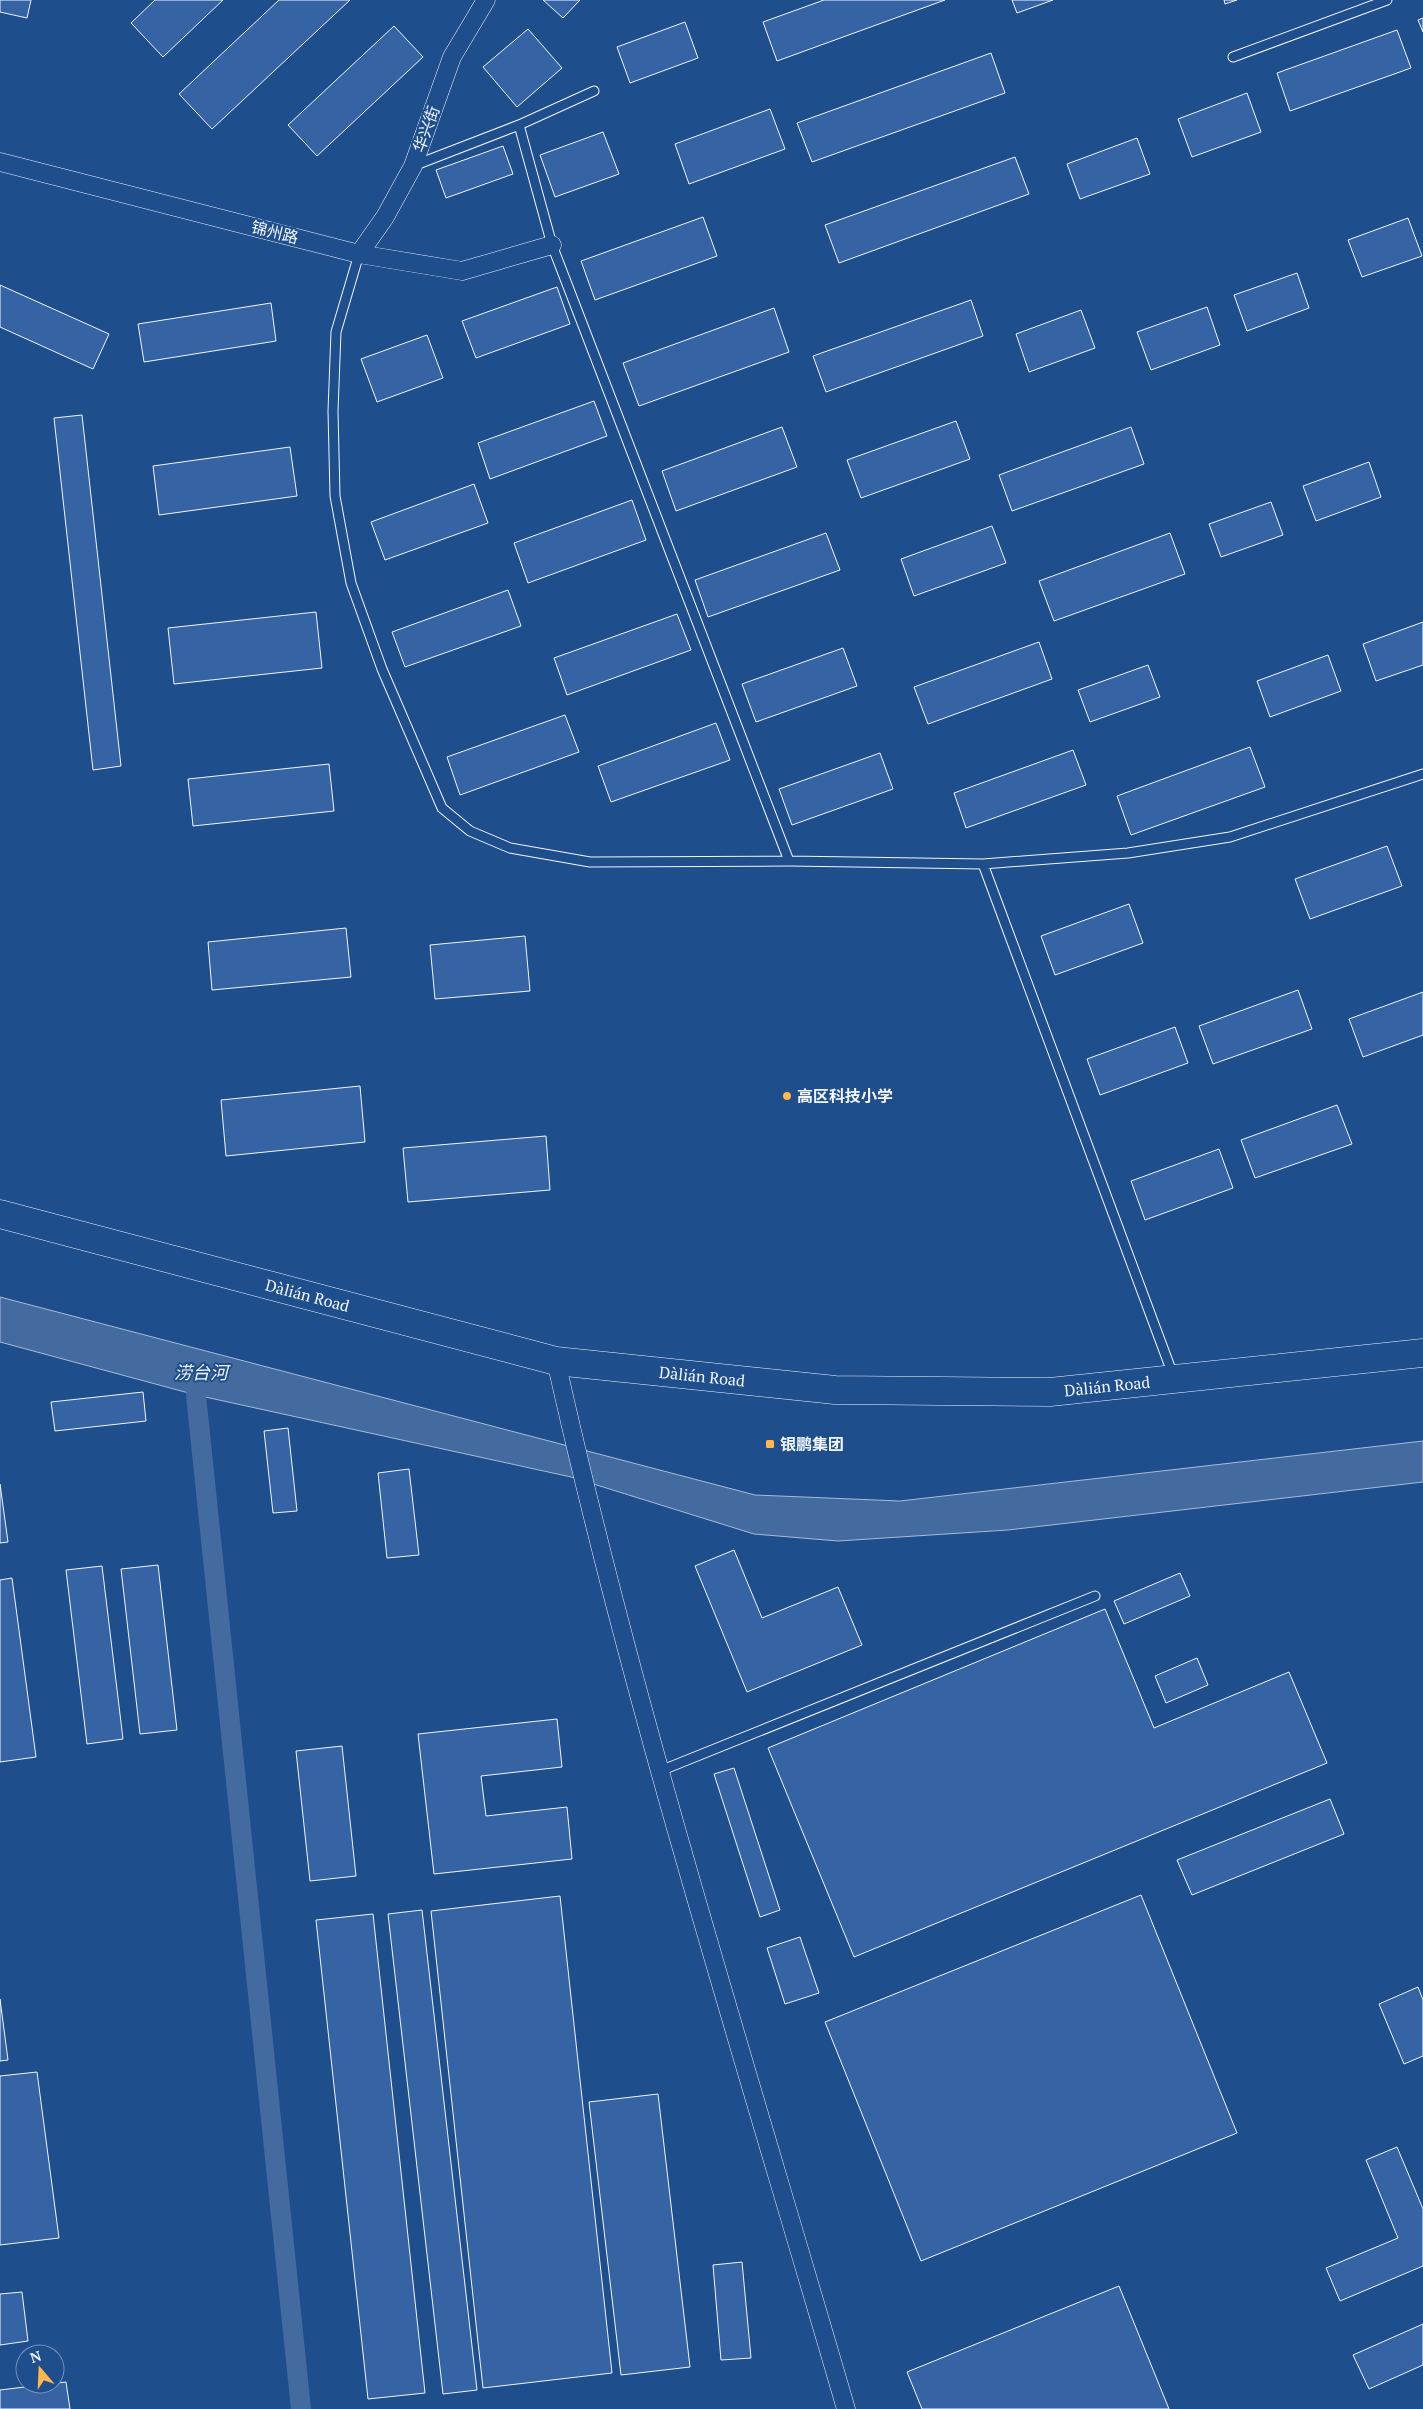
<svg xmlns="http://www.w3.org/2000/svg" width="1423" height="2409" viewBox="0 0 1423 2409" font-family="'PT Serif','Noto Sans SC',serif">
	<style>
		.water { fill: #446ba0; stroke: #a8bbd7 }
		.lines { fill: none; stroke-linecap: round; stroke-linejoin: round }
		.canal { stroke: #446ba0; stroke-width: 20 }
		.building { fill: #3563a3; stroke: #f2f6ff }
		.lane-casing { stroke: #f2f6ff; stroke-width: 11 }
		.street-casing { stroke: #f2f6ff; stroke-width: 19 }
		.primary-casing { stroke: #f2f6ff; stroke-width: 29 }
		.lane { stroke: #1f4e8c; stroke-width: 9 }
		.street { stroke: #1f4e8c; stroke-width: 18 }
		.primary { stroke: #1f4e8c; stroke-width: 28 }
		.poi-dot { fill: #ffb74d; stroke: #1f4e8c; stroke-width: 2 }
		.labels { text-anchor: middle; dominant-baseline: central; stroke-width: 4; stroke-linejoin: round; paint-order: stroke }
		.street-label { font-size: 16px; fill: #f2f6ff; stroke: #1f4e8c }
		.poi-label { font-size: 16px; font-weight: bold; fill: #f2f6ff; stroke: #1f4e8c; text-anchor: start }
		.water-label { font-size: 18px; font-style: italic; fill: #f2f6ff; stroke: #1f4e8c }
	</style>
	<rect width="100%" height="100%" fill="#1f4e8c"/>
	<path class="water" d="M0,1297l755,198 145,6 523,-60v41l-415,48 -170,11 -84,-7 -183,-57 -375,-82 -196,-53z"/>
	<g class="lines">
		<path class="canal" d="M196,1395l105,1014"/>
	</g>
	<path class="building" d="M0,0h31l-4,18 -27,-6z
		M155,0h68l-60,57 -32,-34z
		M279,0h71l-138,129 -33,-35z
		M543,0h37l-17,18z
		M824,0h121l-168,61 -14,-39z
		M1012,0h41l-36,13z
		M1224,0h13l-12,4z
		M1423,18v14l-5,-12z
		M685,22l13,36 -68,25 -13,-36z
		M394,26l29,31 -106,99 -29,-31z
		M528,29l34,39 -45,39 -34,-40z
		M1397,30l14,38 -121,43 -13,-38z
		M991,53l14,40 -193,69 -15,-39z
		M1247,93l14,39 -69,25 -14,-38z
		M770,109l15,40 -96,35 -14,-40z
		M603,132l16,42 -64,23 -15,-42z
		M1137,138l13,36 -70,25 -13,-35z
		M503,146l10,28 -67,24 -10,-28z
		M1015,157l14,37 -190,69 -14,-38z
		M703,217l14,39 -122,44 -14,-39z
		M1408,218l14,38 -60,21 -14,-37z
		M1297,273l12,35 -62,23 -13,-36z
		M0,285l109,49 -16,35 -93,-42z
		M557,287l13,37 -94,34 -14,-37z
		M971,300l12,36 -157,56 -13,-36z
		M271,303l5,38 -132,21 -6,-38z
		M1207,307l13,38 -69,25 -14,-38z
		M774,308l15,44 -150,54 -16,-43z
		M1081,310l14,38 -66,24 -13,-38z
		M427,335l16,43 -66,24 -16,-43z
		M594,401l13,35 -117,43 -12,-36z
		M82,415l39,351 -28,4 -39,-352z
		M956,421l14,38 -109,39 -14,-38z
		M782,427l15,40 -121,44 -14,-40z
		M1131,427l13,37 -132,47 -13,-36z
		M290,447l7,49 -138,19 -6,-49z
		M1369,462l12,35 -65,24 -13,-35z
		M474,484l14,39 -103,37 -14,-38z
		M632,500l14,40 -118,43 -14,-40z
		M1271,502l12,33 -62,22 -12,-33z
		M992,526l14,37 -92,33 -13,-37z
		M826,533l14,37 -132,47 -13,-37z
		M1170,533l15,41 -131,47 -15,-40z
		M508,590l13,36 -116,41 -13,-35z
		M316,612l6,56 -148,16 -6,-56z
		M677,614l14,36 -124,45 -13,-37z
		M1423,622v43l-47,16 -13,-37z
		M1039,642l13,37 -124,45 -14,-37z
		M843,648l14,38 -101,36 -14,-38z
		M1328,655l13,36 -71,26 -13,-36z
		M1148,665l12,32 -70,25 -12,-32z
		M565,715l14,37 -119,43 -13,-38z
		M716,723l14,37 -119,42 -13,-36z
		M1250,747l15,40 -134,48 -14,-39z
		M1073,750l13,35 -120,43 -12,-35z
		M880,753l13,36 -101,36 -13,-36z
		M329,764l5,47 -141,15 -5,-47z
		M1387,846l15,40 -92,33 -15,-40z
		M1129,904l14,39 -88,32 -14,-39z
		M346,928l5,49 -139,13 -4,-48z
		M525,936l5,55 -95,8 -5,-54z
		M1298,990l14,39 -99,35 -14,-38z
		M1423,992v43l-60,22 -14,-38z
		M1175,1027l13,36 -88,32 -13,-36z
		M360,1086l5,56 -139,14 -5,-56z
		M1337,1105l15,39 -97,34 -14,-38z
		M546,1136l4,54 -142,12 -5,-54z
		M1219,1149l14,39 -88,32 -14,-39z
		M143,1392l3,29 -91,10 -4,-29z
		M288,1428l9,83 -24,2 -9,-82z
		M409,1469l10,86 -32,3 -9,-85z
		M0,1484l8,58 -8,1z
		M734,1550l28,68 76,-31 24,58 -115,47 -52,-126z
		M158,1565l19,165 -37,4 -19,-165z
		M102,1566l21,173 -36,5 -21,-174z
		M1180,1573l10,23 -66,28 -10,-23z
		M12,1578l24,179 -36,5v-182z
		M1105,1609l49,119 135,-56 38,91 -473,194 -86,-209z
		M1197,1658l11,27 -42,18 -11,-27z
		M557,1719l5,48 -81,9 5,40 81,-9 5,52 -138,15 -16,-140z
		M342,1746l14,130 -46,5 -14,-130z
		M734,1768l46,142 -20,7 -46,-143z
		M1330,1799l14,35 -152,61 -15,-35z
		M1141,1895l96,238 -316,128 -96,-239z
		M560,1896l52,477 -129,15 -52,-477z
		M422,1910l55,480 -34,4 -55,-480z
		M373,1914l52,479 -57,6 -52,-479z
		M800,1937l19,56 -34,11 -18,-56z
		M1418,1987l5,13v56l-19,8 -25,-60z
		M0,1999l8,61 -8,1z
		M37,2072l22,166 -59,7v-169z
		M658,2094l32,273 -69,8 -32,-273z
		M1397,2147l26,62v57l-83,35 -14,-33 72,-30 -32,-78z
		M742,2262l9,96 -30,2 -8,-95z
		M1119,2286l50,123h-247l-15,-37z
		M22,2292l6,49 -28,4v-51z
		M1423,2324v41l-54,24 -16,-34z
		M66,2382l4,27h-70v-19z"/>
	<g class="lines">
		<g class="lane-casing">
			<path id="lane" d="M1233,57l154,-57
				M519,125l33,120 237,616
				M413,166l106,-41 75,-34
				M359,254l-23,78 -3,79 2,85 16,87 31,86 60,139 28,23 40,17 80,14 199,-1 194,3 145,-11 102,-16 193,-63
				M983,864l190,511
				M660,1771l435,-175"/>
		</g>
		<g class="street-casing">
			<path id="street" d="M0,162l359,92 103,17 90,-26
				M359,254l26,-37 28,-51 39,-109 34,-57
				M556,1361c79,354 189,700 290,1048"/>
		</g>
		<g class="primary-casing">
			<g id="primary">
				<path id="s1" d="M0,1214l556,147 279,29 215,2 373,-39"/>
			</g>
		</g>
		<use href="#lane" class="lane"/>
		<use href="#street" class="street"/>
		<use href="#primary" class="primary"/>
	</g>
	<g class="poi-dot">
		<circle cx="787" cy="1096" r="5"/>
		<rect x="765" y="1439" width="10" height="10" rx="2.5"/>
	</g>
	<g class="labels">
		<g class="street-label">
			<text transform="translate(426 129) rotate(-70)">华兴街</text>
			<text transform="translate(275 232) rotate(14)">锦州路</text>
			<text stroke="none"><textPath href="#s1" startOffset="318">Dàlián Road</textPath></text>
			<text stroke="none"><textPath href="#s1" startOffset="722">Dàlián Road</textPath></text>
			<text stroke="none"><textPath href="#s1" startOffset="1128">Dàlián Road</textPath></text>
		</g>
		<g class="poi-label">
			<text x="797" y="1096">高区科技小学</text>
			<text x="780" y="1444">银鹏集团</text>
		</g>
		<g class="water-label">
			<text x="201" y="1372">涝台河</text>
		</g>
	</g>
	<g transform="translate(40 2369) rotate(341)"><circle r="24" fill="#1f4e8c" stroke="#7391ba"/>
	<path d="M0-4L9 19L0 12L-9 19Z" fill="#ffb74d"/>
	<text y="-8" font-size="14" font-weight="bold" text-anchor="middle" fill="#f2f6ff">N</text>
	</g>
</svg>
